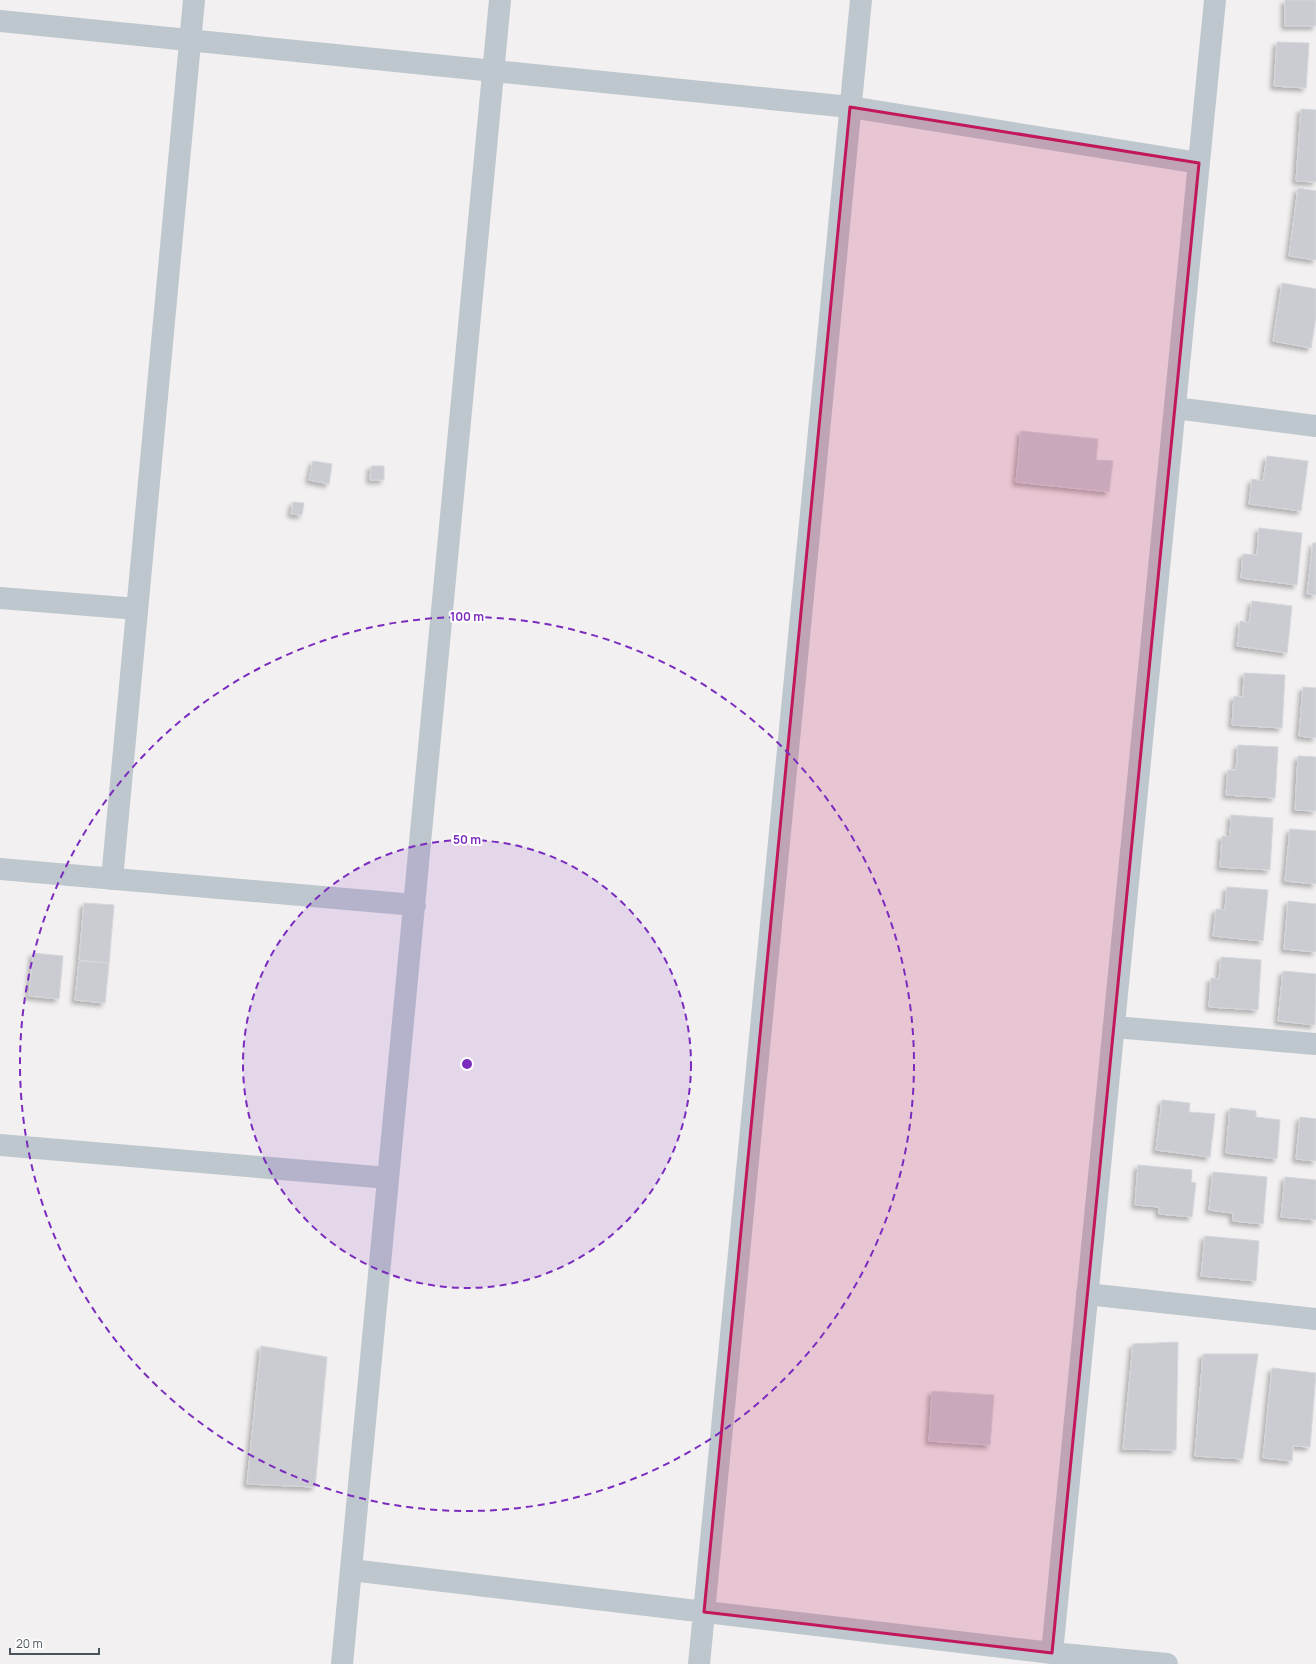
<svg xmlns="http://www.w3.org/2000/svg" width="1316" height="1664" viewBox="0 0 1316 1664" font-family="Manrope,sans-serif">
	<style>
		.building { fill: #caccd2; stroke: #d4d6db; filter: url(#shadow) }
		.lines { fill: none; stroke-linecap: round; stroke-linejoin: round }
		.minor { stroke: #bec7ce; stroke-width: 22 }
		.marked { fill: #c2185b; fill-opacity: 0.2; stroke: #c2185b; stroke-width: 3; stroke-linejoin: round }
		.ring { fill: none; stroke: #7b2cbf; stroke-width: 2; stroke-dasharray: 7 5 }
		.centre { fill: #7b2cbf; stroke: #fff; stroke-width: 2 }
		.ring-label { font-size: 12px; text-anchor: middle; font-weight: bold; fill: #7b2cbf; stroke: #fff; stroke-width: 4; stroke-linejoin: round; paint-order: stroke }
	</style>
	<defs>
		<filter id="shadow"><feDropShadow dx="-3.5" dy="3.5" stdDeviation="2" flood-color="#0004"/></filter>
	</defs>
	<rect width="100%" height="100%" fill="#f2f0f0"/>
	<path class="building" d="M1285,0h31v26h-31z
		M1277,42l32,1 -3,45 -32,-2z
		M1301,109l15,1v72l-20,-1z
		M1298,188l18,3v69l-27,-4z
		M1282,283l34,6v27l-5,32 -38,-7z
		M1021,431l77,8 -2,21 17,1 -4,31 -93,-10z
		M1267,456l41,5 -7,50 -52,-7 3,-25 11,2z
		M313,461l19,3 -3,20 -20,-4z
		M371,466h13v14h-14z
		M293,502l11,1 -2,12 -11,-1z
		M1259,528l43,5 -5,52 -56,-7 2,-24 14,1z
		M1313,543h3v52l-9,-1z
		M1252,601l40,5 -5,47 -50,-7 3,-25 9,2z
		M1244,673l41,2 -3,53 -50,-3 2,-29 9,1z
		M1303,687l13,1v50l-17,-2z
		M1238,745l40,2 -3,51 -49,-3 2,-25h8z
		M1298,756l18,1v54l-21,-1z
		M1231,815l42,3 -3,52 -50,-3 2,-31 8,1z
		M1290,829l26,2v53l-31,-3z
		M1227,887l41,3 -5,51 -50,-5 3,-27 9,1z
		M1288,901l28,3v48l-32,-3z
		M84,903l30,2 -5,58 -30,-3z
		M33,953l30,3 -4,43 -30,-3z
		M1221,957l40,3 -3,50 -49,-3 2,-29 8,1z
		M79,961l30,2 -4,40 -30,-3z
		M1283,971l33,3 -1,51 -37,-4z
		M1162,1100l28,3 -1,9 26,2 -5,43 -54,-7z
		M1230,1108l26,3v6l24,3 -3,39 -51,-6z
		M1300,1117l16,2v42l-20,-2z
		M1138,1165l54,5 -1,12 5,1 -4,34 -33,-3v-7l-24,-2z
		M1213,1172l54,5 -4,47 -30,-3v-8l-24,-3z
		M1285,1177l31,3v40l-35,-3z
		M1205,1236l54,5 -3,40 -55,-5z
		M1178,1342l-2,108 -53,-1 10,-105z
		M261,1346l66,11 -12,130 -68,-3z
		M1203,1354h55l-15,105 -48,-3z
		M1272,1368l44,5 -6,74 -17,-1 -1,15 -29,-3z
		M932,1391l62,4 -4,50 -61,-4z"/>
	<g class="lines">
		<path class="minor" d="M0,21l850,86 349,56
			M1175,408l141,18
			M0,598l137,11
			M0,869l415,36
			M112,879l82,-879
			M1114,1027l202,17
			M0,1145l388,33
			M1087,1294l229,25
			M351,1570l701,83 115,11
			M1052,1653l163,-1653
			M342,1664l158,-1664
			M699,1664l162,-1664"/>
	</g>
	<path class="marked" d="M850,107l349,56 -147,1490 -348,-41z"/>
	<circle cx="467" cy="1064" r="224" fill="#7b2cbf" fill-opacity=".12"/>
	<g class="ring">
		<circle cx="467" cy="1064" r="224"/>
		<circle cx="467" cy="1064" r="447"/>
	</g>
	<circle cx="467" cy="1064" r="6" class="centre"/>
	<g class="ring-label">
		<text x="467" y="621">100 m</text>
		<text x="467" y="844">50 m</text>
	</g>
	<path d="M10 1648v6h89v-6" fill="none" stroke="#48535c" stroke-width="2"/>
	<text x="16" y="1648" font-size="12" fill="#48535c" stroke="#ffffff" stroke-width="3" paint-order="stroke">20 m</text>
</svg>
